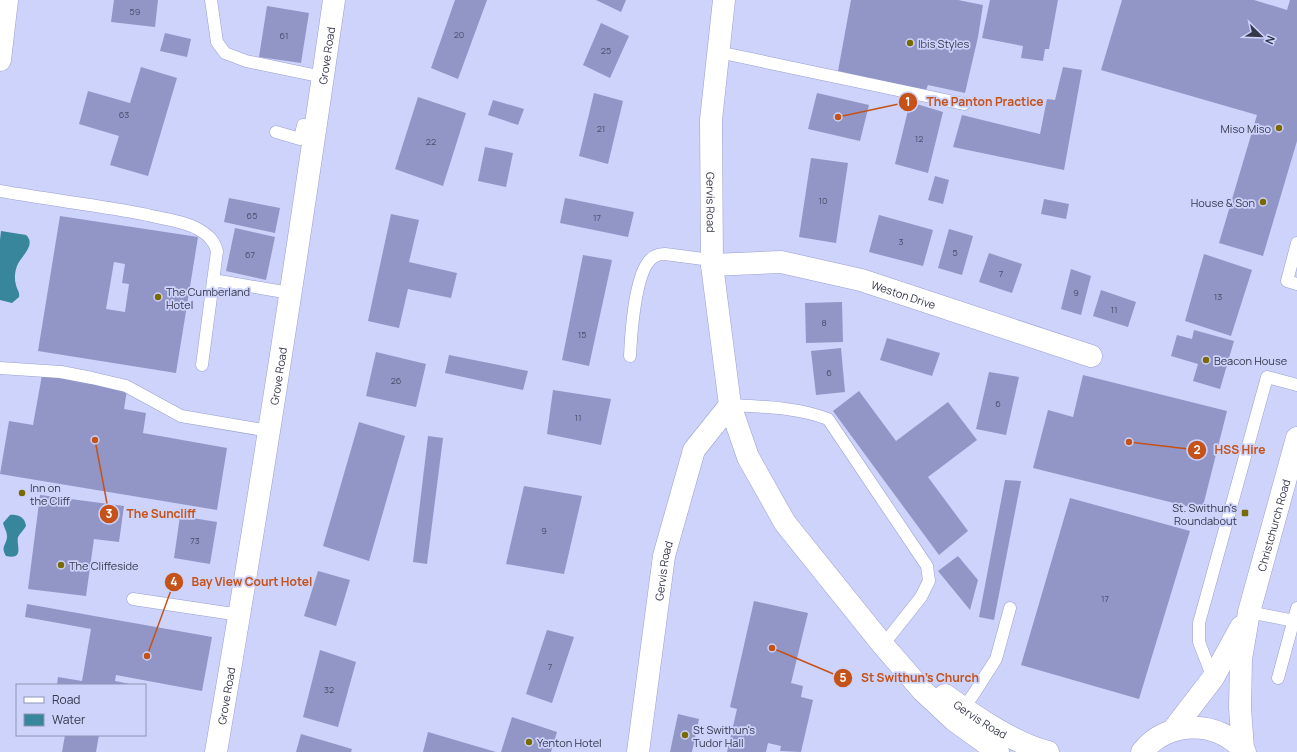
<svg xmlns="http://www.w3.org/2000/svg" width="1297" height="752" viewBox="0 0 1297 752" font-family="Manrope,sans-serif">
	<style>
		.water { fill: #37869c }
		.building { fill: #9196c6; fill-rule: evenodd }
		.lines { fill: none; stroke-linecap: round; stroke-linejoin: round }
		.lane-casing { stroke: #999fcf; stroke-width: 13 }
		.street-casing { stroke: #999fcf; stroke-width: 23 }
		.secondary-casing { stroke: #999fcf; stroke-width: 23 }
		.primary-casing { stroke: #999fcf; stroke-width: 23 }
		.lane { stroke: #fff; stroke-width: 12 }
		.street { stroke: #fff; stroke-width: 22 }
		.secondary { stroke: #fff; stroke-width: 22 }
		.primary { stroke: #fff; stroke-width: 22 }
		.poi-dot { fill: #796a01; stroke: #cdd3fb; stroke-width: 1.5 }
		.labels { text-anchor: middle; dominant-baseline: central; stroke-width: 3.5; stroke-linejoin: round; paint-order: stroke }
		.number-label { font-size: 9px; fill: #4c4f6a }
		.poi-label { font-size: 11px; fill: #35374b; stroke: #cdd3fb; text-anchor: start }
		.street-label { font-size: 11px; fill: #35374b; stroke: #cdd3fb }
		.leader { fill: none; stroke: #c45219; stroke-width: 1.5 }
		.callout-dot { fill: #c45219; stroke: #cdd3fb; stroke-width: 1.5 }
		.mark-label { font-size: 12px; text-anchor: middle; font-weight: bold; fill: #fff }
		.callout-label { font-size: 12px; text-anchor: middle; font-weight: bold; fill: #c45219; stroke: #cdd3fb; stroke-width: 3.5; stroke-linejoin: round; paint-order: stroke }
	</style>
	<rect width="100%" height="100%" fill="#cdd3fb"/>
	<path class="water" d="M1,231l25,4c11,10 -6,22 -9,31 -2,5 -3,13 -1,19 1,5 4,7 3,12l-7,6 -12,-3v-60z
		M10,515c8,-1 15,2 16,11 -2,4 -6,7 -8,11 -2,8 7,23 -12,19 -6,-10 1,-11 1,-20 0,-4 -3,-9 -4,-13z"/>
	<path class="building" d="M114,0h44l-3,27 -44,-5z
		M455,0h32l-29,79 -27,-11z
		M596,0h30l-5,12z
		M851,0h107l25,5 -5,32 -13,56 -37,-8 -2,5 -30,-4 -58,-15z
		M990,0h68l-9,49h-4l-2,12 -22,-3 2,-12 -41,-8z
		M1122,0h132l33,10 3,-10h7v141l-34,115 -44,-13 38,-128 -156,-45z
		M267,6l42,7 -8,50 -42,-6z
		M601,23l28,13 -19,42 -27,-13z
		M165,33l26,6 -4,18 -27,-6z
		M141,67l36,11 -29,98 -38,-11 9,-29 -40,-12 9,-33 42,12z
		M1063,67l19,3 -18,100 -111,-23 9,-32 78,19 7,-35 8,1z
		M594,93l29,8 -15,63 -29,-8z
		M817,93l52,12 -9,36 -52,-12z
		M418,97l48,16 -23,73 -48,-17z
		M493,100l31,9 -6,16 -30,-10z
		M910,102l33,10 -15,61 -33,-9z
		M485,147l28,6 -7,34 -28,-6z
		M811,158l37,5 -12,80 -37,-6z
		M935,176l14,4 -6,24 -15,-4z
		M229,198l51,10 -5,25 -51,-11z
		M565,198l69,14 -6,25 -68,-14z
		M1044,199l25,5 -3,15 -25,-5z
		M391,214l28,6 -10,42 48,11 -6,25 -43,-9 -9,39 -31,-7z
		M879,215l54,15 -10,36 -54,-14z
		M60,216l138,21 -22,136 -138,-22zM114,262l11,2 -3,19 7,1 -4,28 -19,-3z
		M235,228l40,9 -9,43 -40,-9z
		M949,229l24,7 -11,39 -24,-7z
		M989,253l33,11 -10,29 -33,-11z
		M1204,254l48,16 -21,66 -46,-15z
		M583,255l29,5 -23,106 -27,-6z
		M1071,269l20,7 -10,39 -20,-6z
		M1101,290l35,12 -8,25 -35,-11z
		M842,302l1,40 -37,1 -1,-40z
		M1194,330l40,11 -14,48 -27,-8 5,-17 -27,-8 6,-21 15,4z
		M887,338l53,15 -8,23 -52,-16z
		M841,348l4,44 -29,3 -5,-44z
		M376,352l50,12 -10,43 -50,-11z
		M449,355l79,16 -5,19 -78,-17z
		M989,372l30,5 -13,58 -30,-6z
		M42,375l85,15 -3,19 22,4 -3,20 84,15 -10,62 -217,-36 9,-53 24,4z
		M1083,375l144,36 -25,99 -169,-42 15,-58 25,7z
		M553,390l58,9 -10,46 -54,-11z
		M859,391l37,50 52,-39 29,38 -49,37 40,54 -29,24 -106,-144z
		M359,422l46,14 -36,125 -46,-15z
		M428,436l15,2 -16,126 -14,-2z
		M1005,480l16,1 -27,139 -15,-3z
		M524,486l58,10 -18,78 -58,-10z
		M40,495l84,11 -5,36 -25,-3 -8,57 -58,-7z
		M1070,498l120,33 -51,168 -118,-34z
		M180,516l37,6 -7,42 -36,-6z
		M958,556l20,24 -8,30 -32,-39z
		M318,571l32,9 -14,46 -32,-10z
		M754,601l54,12 -17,70 12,3 -2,11 12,3 -12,52 -21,-1 1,-5 -13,-3 -2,9h-39l10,-43 -7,-2z
		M27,604l185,33 -10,54 -86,-16 -1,6 15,3 -1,1h-72l1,-8 24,4 9,-52 -66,-12z
		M547,630l27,7 -22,66 -26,-9z
		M320,650l36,12 -18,65 -35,-10z
		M678,714l21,5 -7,33h-22z
		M512,717l45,15 -6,20h-50z
		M428,732l68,20h-73z
		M301,734l51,15 -1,3h-55z
		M65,735h34l-3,17h-34z"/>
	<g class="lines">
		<g class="lane-casing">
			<path id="lane" d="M211,0l6,42 8,11 21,8 77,16
				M718,52l246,52
				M276,132l24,7 3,-14 13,2
				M0,191c49,9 99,14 148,24 15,4 37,6 50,14 10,6 16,11 19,22l-15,114
				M1297,243l-10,38 10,3
				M213,280l77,13
				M630,356c1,-21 5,-83 21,-97 4,-4 9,-5 14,-5l46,6
				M0,368l61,4 31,6 34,8 55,30 88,15
				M730,405c33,2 67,2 98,14l99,147 2,15 -8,16 -38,48
				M133,599l107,16
				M1249,612l45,9
				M1213,678l-14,-36v-19l68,-246 30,8
				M1278,678l19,-70
				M961,712l14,-20 21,-33 14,-51"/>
		</g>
		<g class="street-casing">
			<g id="street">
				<path id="s1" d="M724,0l-13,120 1,145 18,140 18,52 37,66 98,122 40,46 31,29 44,32"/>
				<path d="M0,60l7,-60"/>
				<path id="s2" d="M712,265l69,-3 80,18 230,76"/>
				<path id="s3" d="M945,695c29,21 68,48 103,57"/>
				<path id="s4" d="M216,752c43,-250 82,-501 118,-752"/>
				<path id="s5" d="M638,752l26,-196 30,-106 36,-45"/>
			</g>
		</g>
		<g class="secondary-casing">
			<g id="secondary">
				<path d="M1173,730l40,-52 28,-51"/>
				<path id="s6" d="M1243,749l-3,-41 1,-49 8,-47 48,-174"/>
			</g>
		</g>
		<g class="primary-casing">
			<path id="primary" d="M1142,752c26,-33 78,-32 103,0"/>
		</g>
		<use href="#lane" class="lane"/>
		<use href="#street" class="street"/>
		<use href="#secondary" class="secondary"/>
		<use href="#primary" class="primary"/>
	</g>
	<g class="poi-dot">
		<circle cx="910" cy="43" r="4"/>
		<circle cx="1279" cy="128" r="4"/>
		<circle cx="1263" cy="202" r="4"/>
		<circle cx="158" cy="297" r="4"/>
		<circle cx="1206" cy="360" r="4"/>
		<circle cx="22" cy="493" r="4"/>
		<rect x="1241" y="509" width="8" height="8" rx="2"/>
		<circle cx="61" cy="565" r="4"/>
		<circle cx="685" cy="735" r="4"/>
		<circle cx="529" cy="742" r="4"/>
	</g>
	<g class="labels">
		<g class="number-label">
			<text x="135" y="11">59</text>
			<text x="459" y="34">20</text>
			<text x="284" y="35">61</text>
			<text x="606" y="50">25</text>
			<text x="124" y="114">63</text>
			<text x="601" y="128">21</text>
			<text x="919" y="138">12</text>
			<text x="431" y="141">22</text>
			<text x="823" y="200">10</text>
			<text x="252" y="215">65</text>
			<text x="597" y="217">17</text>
			<text x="901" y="241">3</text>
			<text x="955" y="252">5</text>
			<text x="250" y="254">67</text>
			<text x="1001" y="273">7</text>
			<text x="1076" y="292">9</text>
			<text x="1218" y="296">13</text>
			<text x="1114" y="309">11</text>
			<text x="824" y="322">8</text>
			<text x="582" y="334">15</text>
			<text x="829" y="372">6</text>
			<text x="396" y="380">26</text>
			<text x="998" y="403">6</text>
			<text x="578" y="417">11</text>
			<text x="544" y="530">9</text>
			<text x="195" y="540">73</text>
			<text x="1105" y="598">17</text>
			<text x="550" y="666">7</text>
			<text x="329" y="689">32</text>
		</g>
		<g class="poi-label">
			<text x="918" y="43">Ibis Styles</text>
			<text x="1271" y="128" text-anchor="end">Miso Miso</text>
			<text x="1255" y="202" text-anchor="end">House &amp; Son</text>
			<text x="166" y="291">The Cumberland<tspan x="166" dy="13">Hotel</tspan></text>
			<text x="1214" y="360">Beacon House</text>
			<text x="30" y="487">Inn on<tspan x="30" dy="13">the Cliff</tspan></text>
			<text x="1237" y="507" text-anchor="end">St. Swithun's<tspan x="1237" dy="13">Roundabout</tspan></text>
			<text x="69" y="565">The Cliffeside</text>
			<text x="693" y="729">St Swithun's<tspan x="693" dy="13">Tudor Hall</tspan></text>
			<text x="537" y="742">Yenton Hotel</text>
		</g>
		<g class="street-label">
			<text stroke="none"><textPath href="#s4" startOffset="705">Grove Road</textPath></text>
			<text stroke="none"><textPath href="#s1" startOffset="203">Gervis Road</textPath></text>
			<text stroke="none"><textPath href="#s2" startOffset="196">Weston Drive</textPath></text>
			<text stroke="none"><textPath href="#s4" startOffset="381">Grove Road</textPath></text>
			<text stroke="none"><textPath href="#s6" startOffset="228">Christchurch Road</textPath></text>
			<text stroke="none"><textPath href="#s5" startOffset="183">Gervis Road</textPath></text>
			<text stroke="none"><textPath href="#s4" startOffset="57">Grove Road</textPath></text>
			<text stroke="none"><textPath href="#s3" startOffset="43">Gervis Road</textPath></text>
		</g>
	</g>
	<path class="leader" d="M838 117L908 102M1129 442L1197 450M95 440L109 514M147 656L174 582M772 648L843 678"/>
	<g class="callout-dot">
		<circle cx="838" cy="117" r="4"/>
		<circle cx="1129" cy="442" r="4"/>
		<circle cx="95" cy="440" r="4"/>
		<circle cx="147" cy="656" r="4"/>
		<circle cx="772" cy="648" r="4"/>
		<circle cx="908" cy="102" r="10"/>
		<circle cx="1197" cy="450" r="10"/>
		<circle cx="109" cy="514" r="10"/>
		<circle cx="174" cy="582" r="10"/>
		<circle cx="843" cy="678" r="10"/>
	</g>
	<g class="mark-label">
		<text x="908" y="106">1</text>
		<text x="1197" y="454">2</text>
		<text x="109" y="518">3</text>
		<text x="174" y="586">4</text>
		<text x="843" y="682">5</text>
	</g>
	<g class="callout-label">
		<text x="985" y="106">The Panton Practice</text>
		<text x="1240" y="454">HSS Hire</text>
		<text x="161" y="518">The Suncliff</text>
		<text x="252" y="586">Bay View Court Hotel</text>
		<text x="920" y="682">St Swithun's Church</text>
	</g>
	<rect x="16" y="684" width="130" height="52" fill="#cdd3fb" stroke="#9095b5"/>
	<rect x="24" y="697" width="20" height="6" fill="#ffffff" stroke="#9095b5"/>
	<text x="52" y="704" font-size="12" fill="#35374b">Road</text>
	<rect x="24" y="714" width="20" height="12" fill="#37869c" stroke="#9095b5"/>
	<text x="52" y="724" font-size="12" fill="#35374b">Water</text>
	<g transform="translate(1261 36) rotate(113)" stroke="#cdd3fb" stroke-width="3" paint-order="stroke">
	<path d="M0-3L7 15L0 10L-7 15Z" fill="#35374b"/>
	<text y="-6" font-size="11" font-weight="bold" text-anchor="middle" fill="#35374b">N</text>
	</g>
</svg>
